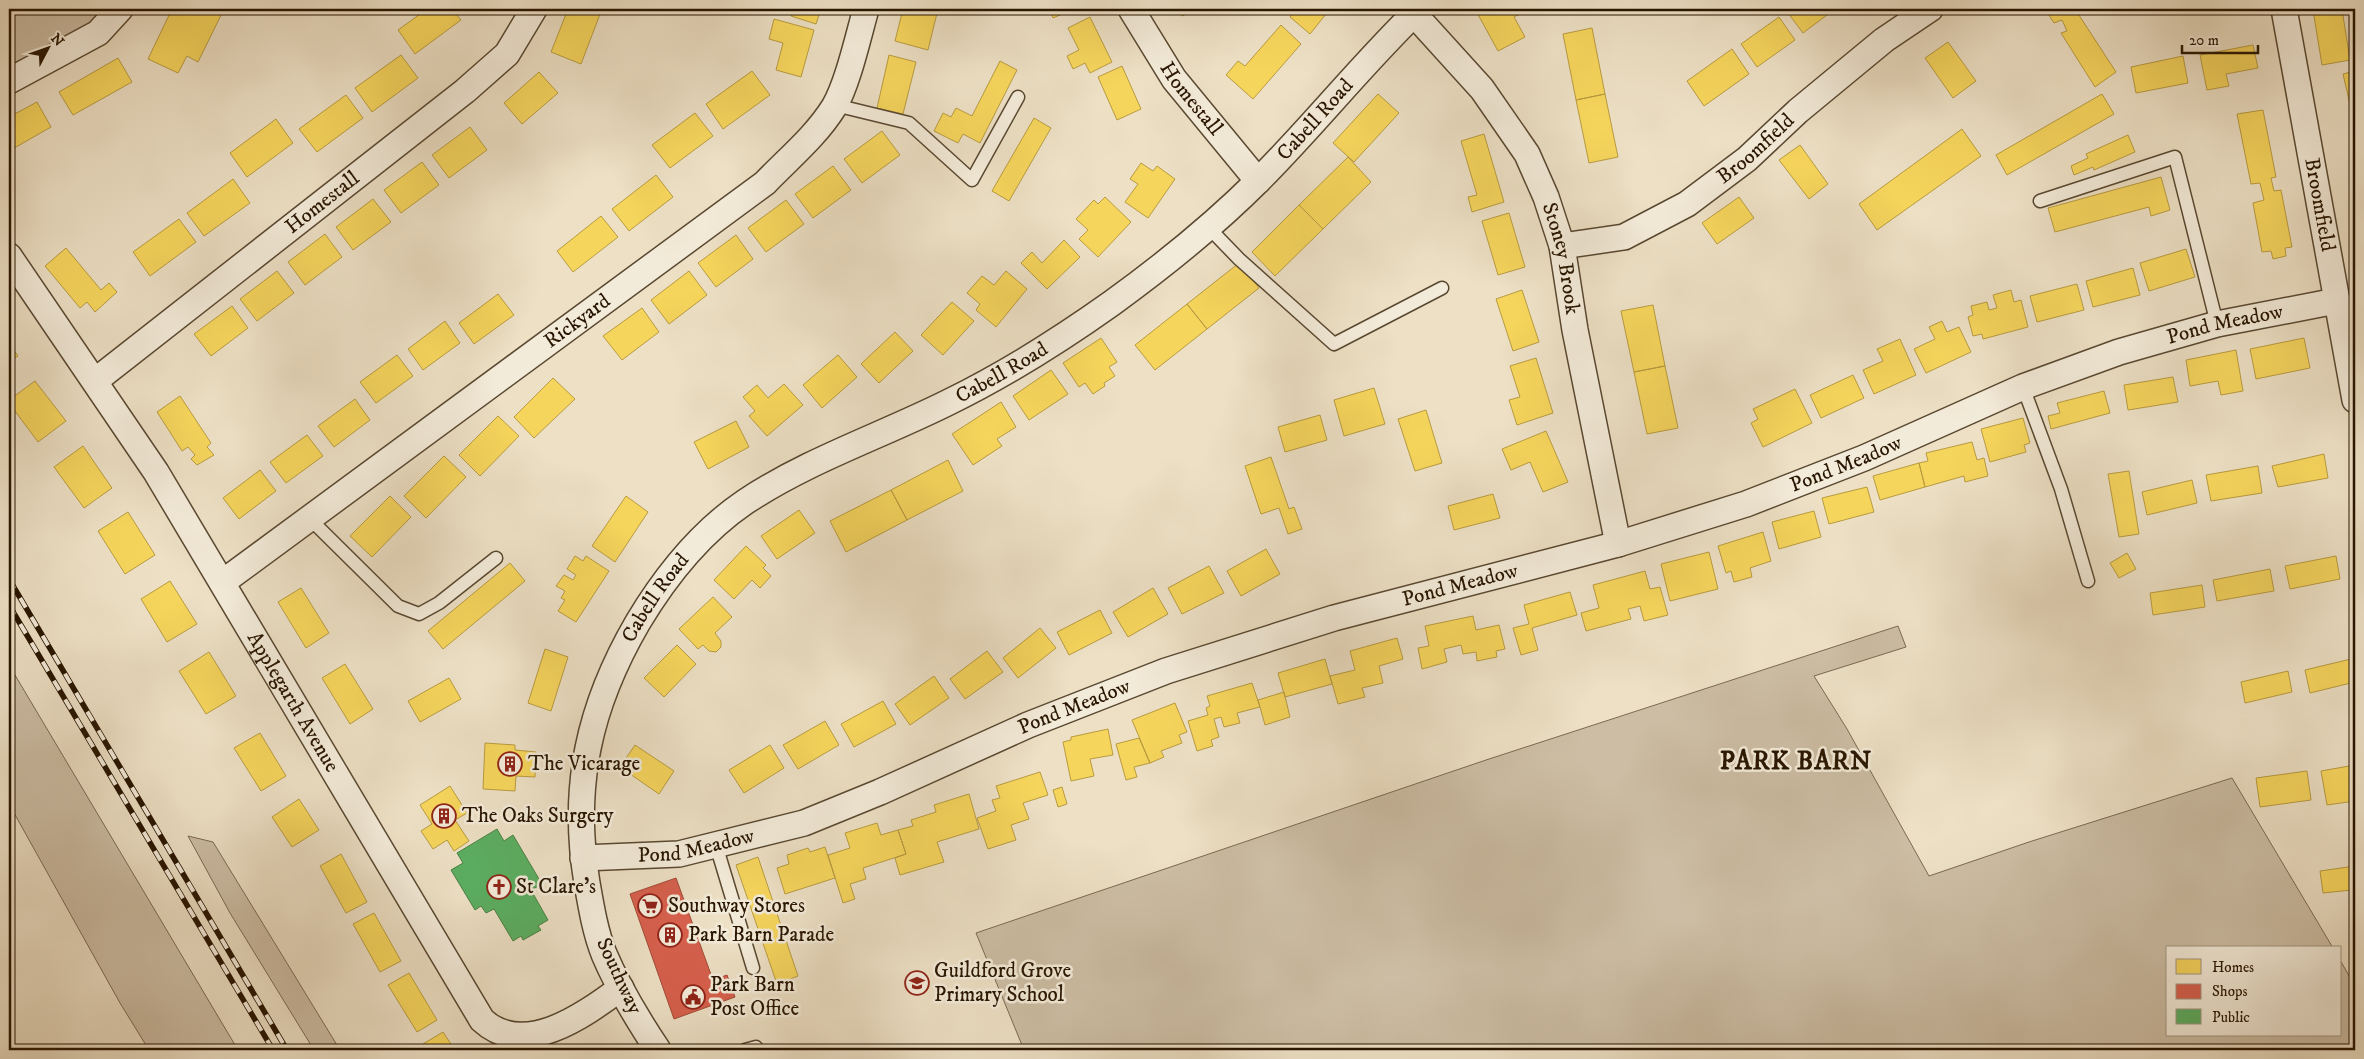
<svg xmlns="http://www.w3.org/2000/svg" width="2364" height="1059" viewBox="0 0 2364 1059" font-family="'IM FELL DW Pica',serif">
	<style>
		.green { fill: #ccbda4; stroke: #7a6952 }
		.homes { fill: #f6d55c; stroke: #b89b40 }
		.shops { fill: #d6604d; stroke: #a24a36 }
		.public { fill: #5aae61; stroke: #4b8044 }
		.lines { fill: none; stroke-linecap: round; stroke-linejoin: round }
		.service-casing { stroke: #594831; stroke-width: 15 }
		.minor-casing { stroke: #594831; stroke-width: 28 }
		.service { stroke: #f3ebd9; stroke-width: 12 }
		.minor { stroke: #f3ebd9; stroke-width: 25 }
		.rail-casing { stroke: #281500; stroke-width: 5.5 }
		.rail { stroke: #f3ebd9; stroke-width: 4; stroke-dasharray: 11; stroke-linecap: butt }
		.labels { text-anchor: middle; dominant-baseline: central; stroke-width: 5; stroke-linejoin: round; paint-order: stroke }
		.street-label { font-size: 21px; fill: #281500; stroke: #f3ebd9 }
		.poi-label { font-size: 21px; fill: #281500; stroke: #f3ebd9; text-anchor: start }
		.district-label { font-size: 26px; font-weight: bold; letter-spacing: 1px; fill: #281500; stroke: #f3ebd9 }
	</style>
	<rect width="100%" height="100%" fill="#ede0c5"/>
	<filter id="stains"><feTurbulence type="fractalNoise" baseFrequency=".004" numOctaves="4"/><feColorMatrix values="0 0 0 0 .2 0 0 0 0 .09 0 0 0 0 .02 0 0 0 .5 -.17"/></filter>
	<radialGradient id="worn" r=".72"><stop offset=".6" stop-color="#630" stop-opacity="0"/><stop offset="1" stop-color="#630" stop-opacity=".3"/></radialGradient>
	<path class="green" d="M9,9h100l-10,13 -90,48z
		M1898,626l8,21 -92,29 33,53 82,147 100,-34 203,-64 101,170h-165v87h172v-75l15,26v64h-1331l-48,-117 510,-173z
		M9,665l229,385h-89l-29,-47 -111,-199z
		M188,836l25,6 127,208h-26l-84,-137z"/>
	<path class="homes" d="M172,9h52l-26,53 -11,-6 -9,17 -30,-14z
		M427,9h25l9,11 -46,34 -17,-24z
		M568,9h34l-21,55 -30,-12z
		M794,9h27l-5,15 -25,-8z
		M903,9h35l-10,41 -33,-9z
		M1049,9h25l-21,9z
		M1178,9h20l-16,7z
		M1296,9h34l-20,25 -20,-17z
		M1475,9h45l2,4 -8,4 11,20 -27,14z
		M1793,9h42l-32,24 -15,-20z
		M2045,9h30l41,63 -21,15 -34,-54 6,-2 -5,-11 -8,3z
		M2322,9h20l8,51 -28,5 -9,-55z
		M1090,17l22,45 -22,11 -5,-10 -12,6 -6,-13 12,-6 -11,-22z
		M1779,17l16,23 -38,27 -16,-23z
		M774,19l40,11 -13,47 -25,-7 7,-27 -14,-4z
		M1281,25l20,19 -48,55 -27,-24 12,-14 7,5z
		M1592,28l13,66 -29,6 -13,-66z
		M1948,42l28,39 -23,17 -28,-40z
		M2253,45l5,23 -32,6 3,12 -22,4 -7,-35z
		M1732,49l17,25 -45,32 -17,-25z
		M401,55l17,23 -46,34 -17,-24z
		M889,55l27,7 -13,52 -26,-6z
		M2183,56l5,27 -52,10 -5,-26z
		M118,58l14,24 -59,33 -14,-23z
		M1000,61l17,9 -37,73 -17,-9 -5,9 -24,-12 9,-18 8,4 5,-9 16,8z
		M1122,66l19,43 -24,11 -19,-43z
		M752,71l18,24 -47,34 -17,-25z
		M2355,71v55l-12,-52z
		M539,72l19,21 -36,31 -18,-21z
		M1378,94l21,19 -45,49 -21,-19z
		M1605,94l13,63 -29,6 -13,-63z
		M2102,94l12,20 -107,61 -11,-20z
		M346,95l17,23 -46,34 -18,-23z
		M37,102l14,25 -42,24v-34z
		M2263,110l13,67 -5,1 3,13 7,-1 11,57 -7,1 1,8 -13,3 -2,-8 -9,1 -9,-49 11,-3 -4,-17 -9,1 -14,-70z
		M695,113l18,23 -43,32 -18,-23z
		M1034,118l17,10 -42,73 -17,-10z
		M276,119l17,24 -46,34 -17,-24z
		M470,127l17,23 -38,28 -17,-23z
		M1962,129l19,27 -104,74 -18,-26z
		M882,131l18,24 -38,28 -18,-24z
		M1484,134l20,68 -32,10 -4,-15 9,-2 -16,-54z
		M2128,135l7,17 -41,18 -1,-3 -19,8 -3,-9 17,-8 -2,-4z
		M1800,145l28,39 -19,15 -30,-39z
		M1348,157l23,25 -48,47 -24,-24z
		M422,162l17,23 -38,28 -17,-23z
		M1141,163l12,8 4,-5 18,13 -27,39 -23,-16 13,-18 -8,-5z
		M833,166l18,24 -38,28 -18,-24z
		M656,175l17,22 -44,34 -17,-22z
		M2161,177l9,33 -19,6 -2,-9 -94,25 -7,-24z
		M233,179l17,24 -46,33 -17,-23z
		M1105,197l26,25 -33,35 -19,-18 9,-9 -12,-11 18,-19 4,4z
		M1739,197l15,21 -37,26 -15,-21z
		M373,199l18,23 -38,28 -17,-23z
		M786,200l18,24 -38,28 -18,-24z
		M1299,205l24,24 -48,47 -23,-24z
		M1509,213l16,54 -27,8 -16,-54z
		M601,216l17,21 -45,35 -16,-21z
		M179,219l17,23 -46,34 -17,-24z
		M325,234l17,23 -37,28 -17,-23z
		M736,235l17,24 -37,28 -18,-24z
		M1064,240l16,17 -33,32 -26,-26 11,-11 10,11z
		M66,248l35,42 8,-7 8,9 -22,20 -8,-10 -7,6 -35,-42z
		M2186,249l9,28 -46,14 -9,-28z
		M1239,263l20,25 -52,41 -20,-25z
		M2133,268l7,27 -47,12 -7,-26z
		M277,271l17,22 -37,28 -17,-22z
		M689,271l18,24 -38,29 -18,-24z
		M1006,271l21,18 -31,38 -20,-17 4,-6 -13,-11 15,-17 12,9z
		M2077,284l7,26 -47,12 -7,-26z
		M1522,290l17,52 -26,9 -17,-52z
		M2011,290l3,12 7,-2 7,27 -45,12 -1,-5 -9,2 -5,-19 5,-2 -2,-9 16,-4 2,8 8,-2 -4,-13z
		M498,294l16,21 -40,29 -15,-21z
		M952,302l22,19 -31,34 -22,-20z
		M1187,304l20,25 -52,41 -20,-25z
		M1653,305l12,61 -31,6 -13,-61z
		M232,306l16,22 -37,28 -17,-22z
		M642,308l17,24 -37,28 -19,-24z
		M445,321l15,22 -37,27 -15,-21z
		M1942,321l5,11 12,-5 12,25 -45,21 -12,-24 21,-10 -6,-12z
		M895,332l18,19 -34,32 -18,-19z
		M1101,338l16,24 -8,5 6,9 -11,7 1,3 -12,8 -8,-11 -6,4 -16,-24z
		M2304,338l6,30 -54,11 -6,-30z
		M1900,339l16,36 -42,19 -11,-24 20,-9 -6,-12z
		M9,343l9,13 -9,6z
		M2236,350l7,41 -22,4 -3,-14 -28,5 -4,-26z
		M397,355l16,21 -37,27 -16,-21z
		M838,355l19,22 -35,31 -19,-23z
		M1536,358l17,55 -36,12 -8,-25 11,-3 -10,-31z
		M1665,366l13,62 -31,6 -13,-62z
		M1051,370l17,24 -39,26 -16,-24z
		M1853,375l11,23 -43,20 -11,-23z
		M2173,377l5,25 -50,8 -4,-25z
		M553,378l22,21 -41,39 -20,-21z
		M35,381l31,40 -28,21 -29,-39v-3z
		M784,384l19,21 -36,31 -18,-20 6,-5 -12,-14 14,-12 11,13z
		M1374,388l11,36 -41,12 -10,-36z
		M1795,389l17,34 -49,24 -12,-24 7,-4 -5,-10z
		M2104,391l6,22 -59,16 -3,-13 12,-3 -3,-10z
		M180,396l31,47 -4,4 7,8 -17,10 -6,-6 4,-4 -7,-8 -6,4 -25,-39z
		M355,399l15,21 -36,27 -16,-21z
		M1001,402l15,25 -19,12 5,7 -29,19 -21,-31z
		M1426,410l16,53 -27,8 -17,-52z
		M1320,415l7,25 -42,12 -7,-25z
		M498,416l21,20 -39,40 -21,-21z
		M2023,418l7,25 -6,2 2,7 -36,10 -9,-33z
		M736,421l13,26 -41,22 -14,-27z
		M1546,431l22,51 -25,10 -13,-30 -19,8 -9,-21z
		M307,435l16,21 -37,27 -16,-21z
		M1972,442l5,18 7,-2 4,18 -23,6 -1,-6 -39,11 -6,-24 9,-2 -2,-8z
		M83,446l29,42 -28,20 -30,-41z
		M2324,454l4,24 -50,9 -6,-21z
		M444,456l22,21 -40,41 -22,-22z
		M1271,457l18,52 5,-2 8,22 -14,5 -9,-26 -18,6 -16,-48z
		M948,460l15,31 -56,29 -16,-30z
		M1919,463l6,24 -45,13 -7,-24z
		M2258,466l4,27 -51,8 -5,-26z
		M260,470l16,21 -37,28 -16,-21z
		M2129,471l10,63 -20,3 -11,-63z
		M2192,480l5,23 -50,12 -5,-23z
		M1867,487l7,25 -45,12 -7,-26z
		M891,490l16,30 -61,32 -16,-31z
		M1493,494l7,24 -46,12 -6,-24z
		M390,496l21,21 -39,40 -22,-21z
		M626,496l22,16 -33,50 -23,-16z
		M799,510l16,23 -38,26 -16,-23z
		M1814,511l7,26 -42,12 -7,-27z
		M128,512l27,43 -30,19 -27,-43z
		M1763,532l8,29 -21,7 2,9 -18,5 -3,-11 -5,2 -8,-27z
		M746,546l20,19 -3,3 8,8 -11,12 -8,-8 -18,19 -20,-19z
		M1266,549l14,25 -39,22 -14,-25z
		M1709,552l9,37 -48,12 -9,-37z
		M2127,553l9,16 -17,9 -9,-15z
		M575,556l8,5 3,-5 23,15 -33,51 -18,-11 7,-11 -4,-2 4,-7 -9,-5 8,-11 9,5 3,-5 -9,-6z
		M2336,556l4,23 -50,10 -5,-23z
		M510,563l15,18 -82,68 -15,-18z
		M1209,566l15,27 -42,21 -14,-26z
		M2270,569l4,22 -57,10 -4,-21z
		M1645,571l5,18 10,-2 8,28 -24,6 -4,-15 -12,3 3,10 -45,12 -5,-18 18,-5 -6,-23z
		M170,581l27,43 -30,18 -26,-43z
		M2202,585l3,22 -52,8 -3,-22z
		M301,588l28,45 -23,15 -28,-46z
		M1153,588l15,26 -40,23 -15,-25z
		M1570,592l7,23 -45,13 6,22 -17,5 -8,-27 16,-4 -5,-19z
		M713,597l19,20 -17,16 6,8v6l-5,5 -7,-1 -6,-6 -5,4 -19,-20z
		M1100,610l12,23 -43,22 -12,-23z
		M1473,616l3,14 23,-5 6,24 -9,2 1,6 -20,4 -1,-9 -13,2 -2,-9 -17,4 3,13 -25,7 -4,-21 11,-2 -4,-20z
		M1040,628l16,20 -38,30 -15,-20z
		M1397,638l6,21 -24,7 4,17 -21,5 3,9 -27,7 -8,-28 25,-6 -5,-19z
		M677,645l19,19 -32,33 -20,-19z
		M545,649l23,8 -17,54 -23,-8z
		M987,651l16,21 -38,27 -15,-20z
		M209,652l27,44 -30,18 -27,-43z
		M2355,658v24l-45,11 -5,-23z
		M1325,659l7,25 -47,13 -7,-24z
		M345,664l28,45 -23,15 -28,-46z
		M2288,671l4,21 -47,11 -4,-21z
		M934,676l15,22 -39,27 -15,-21z
		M449,678l12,21 -41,23 -12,-21z
		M1252,683l8,24 -23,6 3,10 -16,4 -3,-10 -7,2 5,18 -8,3 2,6 -16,5 -9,-30 20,-6 -2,-7 4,-2 -3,-10z
		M1284,692l6,25 -25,8 -7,-25z
		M883,701l13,23 -42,23 -13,-23z
		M1175,703l12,29 -8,3 3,8 -21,8 3,6 -14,6 -18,-43z
		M825,721l14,24 -41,24 -15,-24z
		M1108,729l5,26 -23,4 4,17 -23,5 -8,-39 8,-2v-3z
		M260,733l26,43 -25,15 -27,-43z
		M1139,738l11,25 -16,4 3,10 -11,3 -10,-36z
		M485,743l30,2v5l21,2 -1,25 -19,-1 -1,15 -32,-2z
		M635,745l39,26 -15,23 -39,-27z
		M770,745l14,23 -40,25 -15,-23z
		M2355,765v36l-28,4 -6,-34z
		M2307,771l4,29 -51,7 -4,-29z
		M1040,772l8,23 -25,8 6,16 -18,6 5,15 -28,9 -11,-31 19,-7 -4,-11 8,-2 -4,-12z
		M450,786l17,27 -12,7 14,21 -15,10 -7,-11 -14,9 -12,-18 11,-7 -12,-19z
		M1062,787l5,17 -9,3 -5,-17z
		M969,794l10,35 -42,13 7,20 -44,13 -5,-17 11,-4 -8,-24 15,-4 -2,-6 25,-8 -2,-7z
		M299,799l20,31 -27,17 -20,-30z
		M877,823l4,12 17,-5 8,24 -43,14 3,11 -16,5 5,15 -12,4 -15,-48 22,-7 -5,-15z
		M825,847l10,31 -50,16 -8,-26 12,-4 -2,-9 21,-7 2,4z
		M341,854l26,48 -21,11 -26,-47z
		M758,857l40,119 -21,8 -41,-119z
		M2355,866v33h-2l-1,-9 -29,3 -3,-22z
		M374,913l27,48 -21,11 -27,-48z
		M409,973l28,47 -20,12 -29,-47z
		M443,1032l12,18h-28l-4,-6z"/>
	<path class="shops" d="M676,878l37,102 14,-5 8,22 -61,22 -44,-125z"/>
	<path class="public" d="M497,829l7,12 9,-6 29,49 -11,6 17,30 -10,6 3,4 -18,10 -2,-4 -8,5 -19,-32 -8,4 -5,-7 -6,4 -24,-40 12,-7 -6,-10z"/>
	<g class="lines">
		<g class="service-casing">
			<path id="service" d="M835,105l74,18 63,57 46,-83
				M2040,201l135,-44 42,167
				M1208,227l31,32 95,85 108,-56
				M2023,387l38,102 27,92
				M309,518l89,88 21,8 20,-11 57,-45
				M716,845l37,123
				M745,1050l11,-3"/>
		</g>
		<g class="minor-casing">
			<g id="minor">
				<path id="s1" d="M1131,9l43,70 84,102"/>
				<path id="s2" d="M2284,9l71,391"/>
				<path id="s3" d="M1414,14l68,75 45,65 19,43 16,49 13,84 43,214"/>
				<path d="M9,81l89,-48 22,-24"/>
				<path id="s4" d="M1562,246l62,-9 63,-33 60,-45 51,-48 86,-71 46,-31"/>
				<path id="s5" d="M9,256l147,216 326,548c42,39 102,-5 139,-32"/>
				<path id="s6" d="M95,381l370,-290 42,-37 27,-45"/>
				<path id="s7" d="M223,582l542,-399c23,-24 51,-47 69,-76 14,-24 24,-70 32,-98"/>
				<path id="s8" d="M583,858l96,-4 125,-31 76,-31 148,-67 138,-54 168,-53 284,-74 128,-40 118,-46 159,-71 96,-35 98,-28 119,-23"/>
				<path id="s9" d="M658,1050c-20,-30 -40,-63 -54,-96 -9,-23 -13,-48 -17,-71 -16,-97 2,-177 51,-261 27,-45 63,-90 107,-120 63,-42 136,-66 204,-100 57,-28 111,-62 163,-99 51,-37 102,-78 147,-123 55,-55 104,-117 160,-171"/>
			</g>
		</g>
		<use href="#service" class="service"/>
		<use href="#minor" class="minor"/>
		<g class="rail-casing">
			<path id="rail" d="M9,579l278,471
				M9,605l264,445"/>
		</g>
		<use href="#rail" class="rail"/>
	</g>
	<defs>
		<g id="building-ring" transform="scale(1.25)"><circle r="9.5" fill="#f3ebd9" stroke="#8f2418" stroke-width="1.5"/><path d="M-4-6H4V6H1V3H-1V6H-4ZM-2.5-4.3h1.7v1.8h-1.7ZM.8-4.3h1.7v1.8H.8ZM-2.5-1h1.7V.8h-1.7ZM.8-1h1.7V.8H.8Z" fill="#8f2418"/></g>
		<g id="church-ring" transform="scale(1.25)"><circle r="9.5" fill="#f3ebd9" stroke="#8f2418" stroke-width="1.5"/><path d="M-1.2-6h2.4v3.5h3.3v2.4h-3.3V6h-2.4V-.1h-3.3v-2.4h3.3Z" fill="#8f2418"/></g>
		<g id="supermarket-ring" transform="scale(1.25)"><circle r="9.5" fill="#f3ebd9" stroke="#8f2418" stroke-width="1.5"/><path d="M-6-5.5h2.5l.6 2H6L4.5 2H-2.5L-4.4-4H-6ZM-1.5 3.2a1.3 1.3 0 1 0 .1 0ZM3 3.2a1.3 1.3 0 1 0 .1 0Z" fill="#8f2418"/></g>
		<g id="school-ring" transform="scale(1.25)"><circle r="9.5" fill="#f3ebd9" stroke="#8f2418" stroke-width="1.5"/><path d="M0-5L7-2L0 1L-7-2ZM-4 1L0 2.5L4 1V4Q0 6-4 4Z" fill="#8f2418"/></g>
		<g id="civic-ring" transform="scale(1.25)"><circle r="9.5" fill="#f3ebd9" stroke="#8f2418" stroke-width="1.5"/><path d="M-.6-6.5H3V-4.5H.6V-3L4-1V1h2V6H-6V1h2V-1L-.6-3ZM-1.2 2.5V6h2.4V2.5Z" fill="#8f2418"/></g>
	</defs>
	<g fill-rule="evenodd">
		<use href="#building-ring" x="510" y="764"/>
		<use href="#building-ring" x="444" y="816"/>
		<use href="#church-ring" x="499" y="887"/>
		<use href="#supermarket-ring" x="650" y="906"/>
		<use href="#building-ring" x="670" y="935"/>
		<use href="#school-ring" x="917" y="983"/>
		<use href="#civic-ring" x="693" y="997"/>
	</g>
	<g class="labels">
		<g class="street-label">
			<text stroke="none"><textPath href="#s1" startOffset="108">Homestall</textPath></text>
			<text stroke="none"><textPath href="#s9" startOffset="1310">Cabell Road</textPath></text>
			<text stroke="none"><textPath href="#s4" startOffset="222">Broomfield</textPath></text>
			<text stroke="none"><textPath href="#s6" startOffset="289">Homestall</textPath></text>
			<text stroke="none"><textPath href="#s2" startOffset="199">Broomfield</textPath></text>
			<text stroke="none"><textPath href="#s3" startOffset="291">Stoney Brook</textPath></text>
			<text stroke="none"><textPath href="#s7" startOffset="440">Rickyard</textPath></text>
			<text stroke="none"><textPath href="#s8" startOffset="1734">Pond Meadow</textPath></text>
			<text stroke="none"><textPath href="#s9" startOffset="905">Cabell Road</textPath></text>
			<text stroke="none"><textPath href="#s8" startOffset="1329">Pond Meadow</textPath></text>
			<text stroke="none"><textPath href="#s8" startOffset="924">Pond Meadow</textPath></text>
			<text stroke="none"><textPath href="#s9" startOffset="485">Cabell Road</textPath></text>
			<text stroke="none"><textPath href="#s5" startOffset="529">Applegarth Avenue</textPath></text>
			<text stroke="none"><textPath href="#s8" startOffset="519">Pond Meadow</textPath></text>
			<text stroke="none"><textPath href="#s8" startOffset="114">Pond Meadow</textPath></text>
			<text transform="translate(619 976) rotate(65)">Southway</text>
		</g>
		<g class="poi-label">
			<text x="528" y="764">The Vicarage</text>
			<text x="462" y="816">The Oaks Surgery</text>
			<text x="516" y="887">St Clare's</text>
			<text x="668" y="906">Southway Stores</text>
			<text x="688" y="935">Park Barn Parade</text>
			<text x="934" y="971">Guildford Grove<tspan x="934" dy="24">Primary School</tspan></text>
			<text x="710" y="985">Park Barn<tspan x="710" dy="24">Post Office</tspan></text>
		</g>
		<g class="district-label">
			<text x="1796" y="761">PARK BARN</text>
		</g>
	</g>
	<rect width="2364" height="1059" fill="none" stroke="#ede0c5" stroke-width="30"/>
	<rect x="10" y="10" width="2344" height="1039" fill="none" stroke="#281500" stroke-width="2.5"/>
	<rect x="15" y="15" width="2334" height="1029" fill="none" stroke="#281500"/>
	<rect x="2166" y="946" width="175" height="90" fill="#f3ebd9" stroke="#a29582"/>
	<rect x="2176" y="959" width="25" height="15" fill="#f6d55c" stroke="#a29582"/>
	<text x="2212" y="972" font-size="15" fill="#281500">Homes</text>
	<rect x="2176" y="984" width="25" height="15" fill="#d6604d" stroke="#a29582"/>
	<text x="2212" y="996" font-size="15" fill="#281500">Shops</text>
	<rect x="2176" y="1009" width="25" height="15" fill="#5aae61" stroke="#a29582"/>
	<text x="2212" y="1022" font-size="15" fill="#281500">Public</text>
	<g transform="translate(48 48) rotate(49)" stroke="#f3ebd9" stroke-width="4" paint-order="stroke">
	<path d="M0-4L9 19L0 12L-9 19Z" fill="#281500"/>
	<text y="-8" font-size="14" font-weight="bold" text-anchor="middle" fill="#281500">N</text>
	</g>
	<path d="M2182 45v8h76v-8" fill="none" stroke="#281500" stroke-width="2.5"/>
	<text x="2189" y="45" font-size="15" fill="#281500" stroke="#f3ebd9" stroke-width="4" paint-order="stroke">20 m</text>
	<rect width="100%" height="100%" filter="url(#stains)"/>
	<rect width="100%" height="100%" fill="url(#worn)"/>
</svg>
